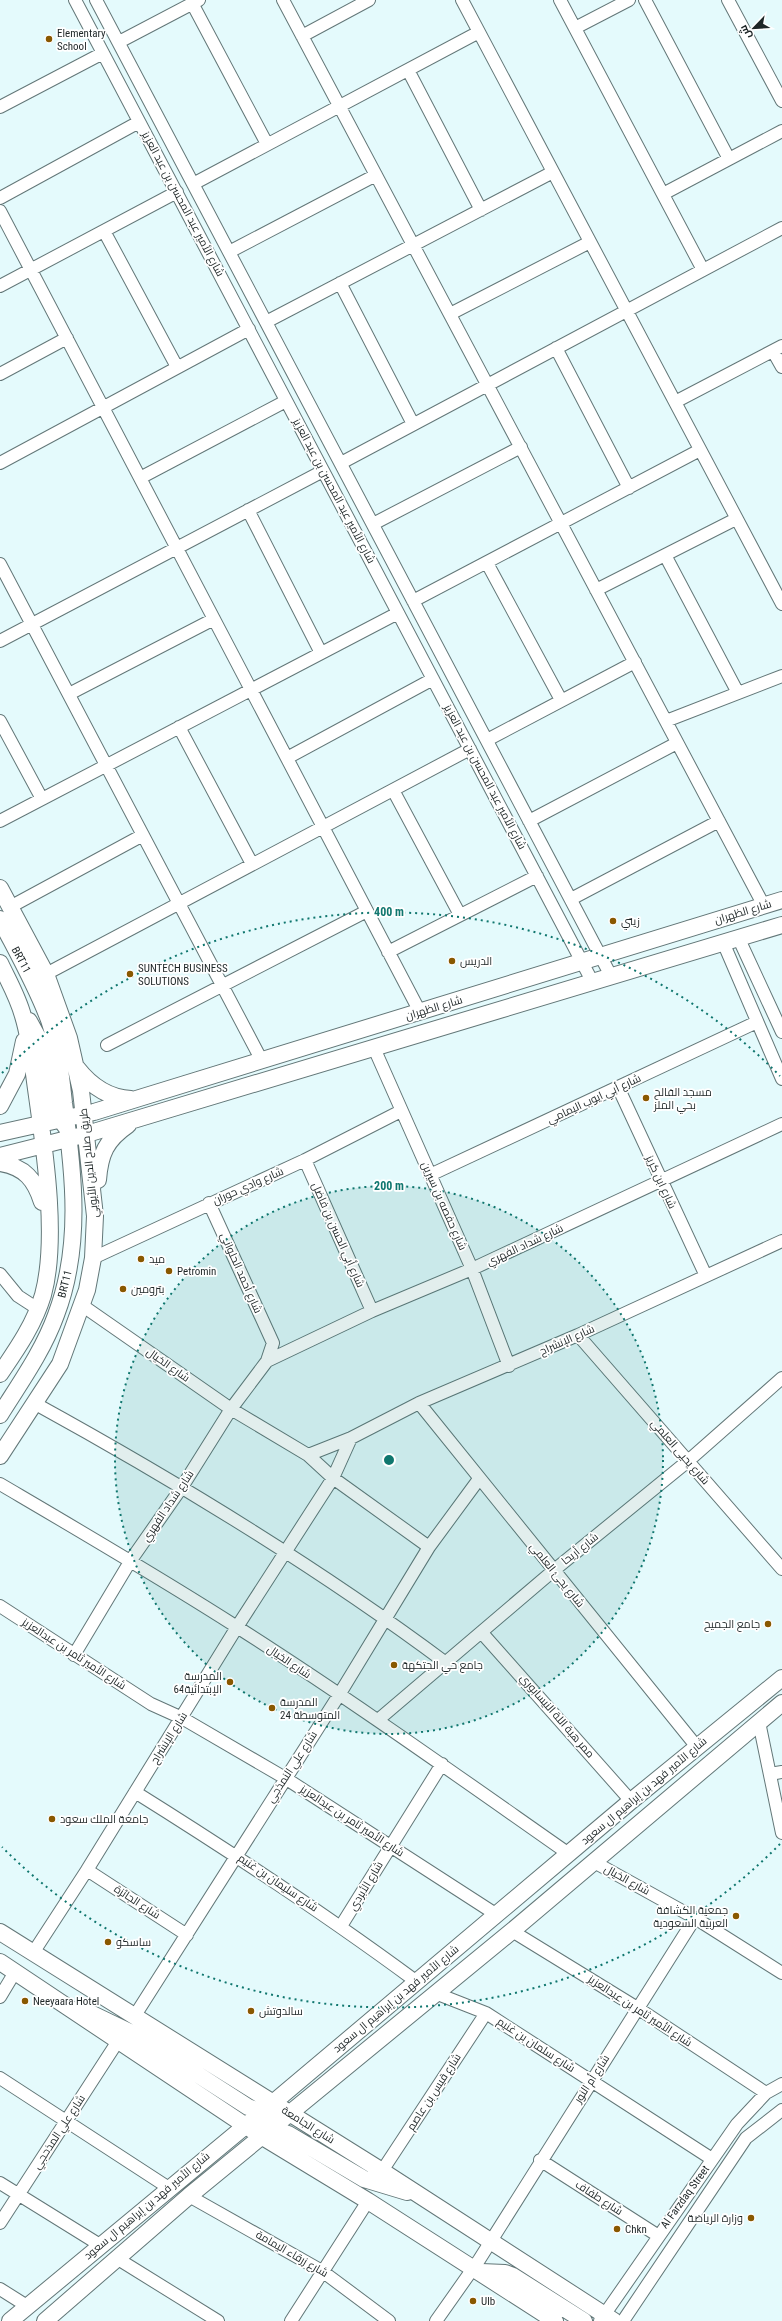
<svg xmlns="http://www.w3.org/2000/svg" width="782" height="2321" viewBox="0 0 782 2321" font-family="'Roboto Condensed',Cairo,sans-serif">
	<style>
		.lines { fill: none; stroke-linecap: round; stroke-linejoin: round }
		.minor-casing { stroke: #637778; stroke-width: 14 }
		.major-casing { stroke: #637778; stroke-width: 18 }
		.minor { stroke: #fff; stroke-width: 12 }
		.major { stroke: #fff; stroke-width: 16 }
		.ring { fill: none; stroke: #0f766e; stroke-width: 2; stroke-dasharray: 2 4 }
		.poi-dot { fill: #895800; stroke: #fff; stroke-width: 1.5 }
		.labels { text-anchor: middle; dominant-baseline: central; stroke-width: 3.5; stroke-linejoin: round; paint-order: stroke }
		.poi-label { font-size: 11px; fill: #1e2627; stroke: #fff; text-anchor: start }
		.street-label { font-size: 11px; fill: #1e2627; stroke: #fff }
		.centre { fill: #0f766e; stroke: #fff; stroke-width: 2 }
		.ring-label { font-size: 12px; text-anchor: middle; font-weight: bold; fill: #0f766e; stroke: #fff; stroke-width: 3.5; stroke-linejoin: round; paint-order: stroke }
	</style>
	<rect width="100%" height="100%" fill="#e4fafc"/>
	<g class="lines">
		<g class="minor-casing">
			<path id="minor" d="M75,0l517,981
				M96,0l515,976
				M283,0l481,906
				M462,0l320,604
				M560,0l143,270
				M645,0l84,159
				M728,0l54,101
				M192,3l75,141
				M575,28l54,-28
				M302,36l67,-36
				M119,42l80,-42
				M408,70l73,140
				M0,107l103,-54
				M193,184l286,-152
				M663,194l119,-63
				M0,198l139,-76
				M0,211l420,801
				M104,231l73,136
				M229,252l147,-77
				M340,283l73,141
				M0,286l177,-94
				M450,314l140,-72
				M266,322l287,-150
				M556,348l73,140
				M773,351l9,16
				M0,374l67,-36
				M675,402l107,-56
				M0,463l249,-134
				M341,463l441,-235
				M140,478l146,-77
				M248,510l73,143
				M373,524l148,-77
				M665,555l73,138
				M487,563l74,137
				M0,564l262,497
				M596,590l140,-71
				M413,601l287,-151
				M0,641l323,-170
				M69,694l145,-75
				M0,721l42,78
				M666,721l116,-45
				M179,727l73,137
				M487,740l148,-78
				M287,758l146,-79
				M393,790l67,125
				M0,821l398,-208
				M529,821l148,-78
				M571,899l148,-78
				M10,907l133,-72
				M738,937l44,95
				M723,942l59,137
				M388,952l149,-76
				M46,974l424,-225
				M107,1045l260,-134
				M374,1048l98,221 37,97
				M618,1087l88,189
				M305,1160l67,151
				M430,1175l327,-153
				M93,1258l212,-98 96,-49
				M0,1274l18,22 20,13
				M83,1306l148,103 77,46 25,23 96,69
				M578,1335l204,234
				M267,1361l105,-50 100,-42 310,-145
				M34,1403c142,78 282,163 412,260
				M419,1403l278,344
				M308,1455l43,-17 68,-35 159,-68 204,-94
				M0,1484c80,47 159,93 237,143 113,72 222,150 332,227
				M0,1606l151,98 31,14 103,60 212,137
				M482,1633l149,168
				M74,1655l57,-95 51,-73 49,-78 36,-48 6,-18 -64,-140
				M378,1720l175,-149 135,-110 94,-83
				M759,1722l23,111
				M770,1774l12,-2
				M135,1792c96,60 190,122 282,190
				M594,1862l101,56 87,55
				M87,1870l100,65
				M341,1926l101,-162
				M512,1931l127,78 127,84
				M33,1953l54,-83 150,-243 96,-149 18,-40
				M435,1993l51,20 226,146
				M0,1997l15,-25
				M134,2017l205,-322 90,-148 50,-68
				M0,2078l169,110
				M540,2160l117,75
				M382,2171l104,-158
				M0,2183l100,62
				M189,2196l133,75 67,50
				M0,2223l118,-182
				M118,2259l100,62
				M0,2289l27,17
				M291,2321l77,-120
				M436,2321l43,-61 216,-342
				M600,2321l137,-197 29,-31 16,-9
				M623,2321l123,-183 36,-28"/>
		</g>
		<g class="major-casing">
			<path id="major" d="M0,888l46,86 23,64 12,53 14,125 -2,42 -6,32 -27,74 -60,92
				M0,919c17,33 36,66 49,101 9,26 12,55 15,83 10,71 18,144 -8,212 -13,36 -36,68 -56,100
				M0,963c8,17 18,34 23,53 8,26 10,53 14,80 8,57 21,144 6,199 -9,30 -26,54 -43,79
				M29,1021l12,22 13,68 12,16
				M77,1068c14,18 31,30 54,31
				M0,1106l17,-32 7,-33
				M0,1133l94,-21 688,-212
				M0,1156l87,-22 695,-209
				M0,1163c25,4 35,17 42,39
				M98,1180c2,-26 8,-40 30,-55
				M0,1932l382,239 232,150
				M0,1962l261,174 107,65 187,120
				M86,2011l52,25 110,71 22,8
				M263,2125l25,9 76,45 43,13
				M481,2272l24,1 8,3 71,45
				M10,2321l251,-208 370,-312 151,-123
				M45,2321l144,-125 323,-265 270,-228"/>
		</g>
		<use href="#minor" class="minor"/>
		<use href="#major" class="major"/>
	</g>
	<circle cx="389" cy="1460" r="274" fill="#0f766e" fill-opacity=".12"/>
	<g class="ring">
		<circle cx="389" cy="1460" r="274"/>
		<path d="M780 1844A548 548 0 0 1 2 1847M2 1073A548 548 0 0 1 780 1076"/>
	</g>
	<g class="poi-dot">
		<circle cx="49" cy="39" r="4"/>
		<circle cx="613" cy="921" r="4"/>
		<circle cx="452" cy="961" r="4"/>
		<circle cx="130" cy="974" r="4"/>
		<circle cx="646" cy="1098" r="4"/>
		<circle cx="141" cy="1259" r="4"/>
		<circle cx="169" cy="1271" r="4"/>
		<circle cx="123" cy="1289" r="4"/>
		<circle cx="768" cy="1624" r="4"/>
		<circle cx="394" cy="1665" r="4"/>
		<circle cx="230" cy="1682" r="4"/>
		<circle cx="272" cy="1708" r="4"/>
		<circle cx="52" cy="1819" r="4"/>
		<circle cx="736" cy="1916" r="4"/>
		<circle cx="108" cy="1942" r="4"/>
		<circle cx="25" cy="2001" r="4"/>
		<circle cx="251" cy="2011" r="4"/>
		<circle cx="751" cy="2218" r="4"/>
		<circle cx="617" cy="2229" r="4"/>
		<circle cx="473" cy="2301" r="4"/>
	</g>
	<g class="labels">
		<g class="poi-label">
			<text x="57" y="33">Elementary<tspan x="57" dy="13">School</tspan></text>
			<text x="621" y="921">زيتي</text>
			<text x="460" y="961">الدريس</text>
			<text x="138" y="968">SUNTECH BUSINESS<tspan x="138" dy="13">SOLUTIONS</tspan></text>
			<text x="654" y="1092">مسجد الفالح<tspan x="654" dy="13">بحي الملز</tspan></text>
			<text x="149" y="1259">ميد</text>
			<text x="177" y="1271">Petromin</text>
			<text x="131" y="1289">بترومين</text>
			<text x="760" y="1624" text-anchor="end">جامع الجميح</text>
			<text x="402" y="1665">جامع حي الجتكهة</text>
			<text x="222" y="1676" text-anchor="end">المدرسة<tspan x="222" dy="13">الإبتدائية64</tspan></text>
			<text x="280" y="1702">المدرسة<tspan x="280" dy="13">المتوسطة 24</tspan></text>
			<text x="60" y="1819">جامعة الملك سعود</text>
			<text x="728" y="1910" text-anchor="end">جمعية الكشافة<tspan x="728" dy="13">العربية السعودية</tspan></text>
			<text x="116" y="1942">ساسكو</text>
			<text x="33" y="2001">Neeyaara Hotel</text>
			<text x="259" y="2011">سالدوتش</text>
			<text x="743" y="2218" text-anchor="end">وزارة الرياضة</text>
			<text x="625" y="2229">Chkn</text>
			<text x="481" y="2301">Ulb</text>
		</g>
		<g class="street-label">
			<text transform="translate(183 204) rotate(62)">شارع الأمير عبد المحسن بن عبد العزيز</text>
			<text transform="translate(334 491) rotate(62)">شارع الأمير عبد المحسن بن عبد العزيز</text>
			<text transform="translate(485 777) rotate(62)">شارع الأمير عبد المحسن بن عبد العزيز</text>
			<text transform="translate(743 912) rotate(-17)">شارع الظهران</text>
			<text transform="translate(21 960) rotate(62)">BRT11</text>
			<text transform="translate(434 1008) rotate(-17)">شارع الظهران</text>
			<text transform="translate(594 1099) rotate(-25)">شارع أبي ايوب اليمامي</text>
			<text transform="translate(89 1163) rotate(-96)">طريق صلاح الدين الأيوبي</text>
			<text transform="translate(661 1182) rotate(65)">شارع ابن كريز</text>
			<text transform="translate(248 1186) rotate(-24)">شارع وادي حوران</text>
			<text transform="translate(444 1206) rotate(66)">شارع حفصه بن سيرين</text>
			<text transform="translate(338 1235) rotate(66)">شارع أبي الحسن بن فاضل</text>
			<text transform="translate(525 1245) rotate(-25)">شارع شداد الفهري</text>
			<text transform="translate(241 1273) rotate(66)">شارع أحمد الحلواني</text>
			<text transform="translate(65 1284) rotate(-76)">BRT11</text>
			<text transform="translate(567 1340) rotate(-24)">شارع الإنشراح</text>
			<text transform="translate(168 1365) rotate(35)">شارع الخيال</text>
			<text transform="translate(680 1452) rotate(49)">شارع يحيى العلمي</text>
			<text transform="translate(168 1506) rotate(-56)">شارع شداد الفهري</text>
			<text transform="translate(580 1549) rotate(-39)">شارع أريحا</text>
			<text transform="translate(557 1575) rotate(51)">شارع يحئ العلمي</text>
			<text transform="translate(74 1654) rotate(33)">شارع الأمير ثامر بن عبدالعزيز</text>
			<text transform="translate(289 1662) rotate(34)">شارع الخيال</text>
			<text transform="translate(557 1716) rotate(49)">ممر هبة اللة النيسابوري</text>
			<text transform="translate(169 1738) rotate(-58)">شارع الإنشراح</text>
			<text transform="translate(292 1767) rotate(-57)">شارع علي النمذجي</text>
			<text transform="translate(644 1791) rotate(-40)">شارع الأمير فهد بن إبراهيم ال سعود</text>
			<text transform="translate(352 1821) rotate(33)">شارع الأمير ثامر بن عبدالعزيز</text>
			<text transform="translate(627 1880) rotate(29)">شارع الخيال</text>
			<text transform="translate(278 1883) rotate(34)">شارع سليمان بن غنيم</text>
			<text transform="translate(366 1886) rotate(-59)">شارع الأبردي</text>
			<text transform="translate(137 1902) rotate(33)">شارع الجائزة</text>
			<text transform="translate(396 1999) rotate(-40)">شارع الأمير فهد بن إبراهيم ال سعود</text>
			<text transform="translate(640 2011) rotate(33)">شارع الأمير ثامر بن عبدالعزيز</text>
			<text transform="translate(536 2045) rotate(33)">شارع سلمان بن غنيم</text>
			<text transform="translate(592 2079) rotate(-57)">شارع أم النور</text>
			<text transform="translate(434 2092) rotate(-57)">شارع قيس بن عاصم</text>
			<text transform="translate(308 2125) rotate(32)">شارع الجامعة</text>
			<text transform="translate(59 2132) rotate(-57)">شارع علي المذحجي</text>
			<text transform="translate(685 2197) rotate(-54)">Al Farzdaq Street</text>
			<text transform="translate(599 2198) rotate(33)">شارع طفاف</text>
			<text transform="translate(147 2206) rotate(-40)">شارع الأمير فهد بن إبراهيم ال سعود</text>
			<text transform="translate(292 2254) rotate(30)">شارع زرقاء اليمامة</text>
		</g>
	</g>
	<circle cx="389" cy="1460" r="6" class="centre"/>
	<g class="ring-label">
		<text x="389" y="916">400 m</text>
		<text x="389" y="1190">200 m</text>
	</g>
	<g transform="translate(754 28) rotate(245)" stroke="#ffffff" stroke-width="3" paint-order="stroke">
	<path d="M0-3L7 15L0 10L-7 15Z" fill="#1e2627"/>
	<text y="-6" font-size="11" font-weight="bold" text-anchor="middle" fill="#1e2627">ش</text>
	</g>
</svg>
